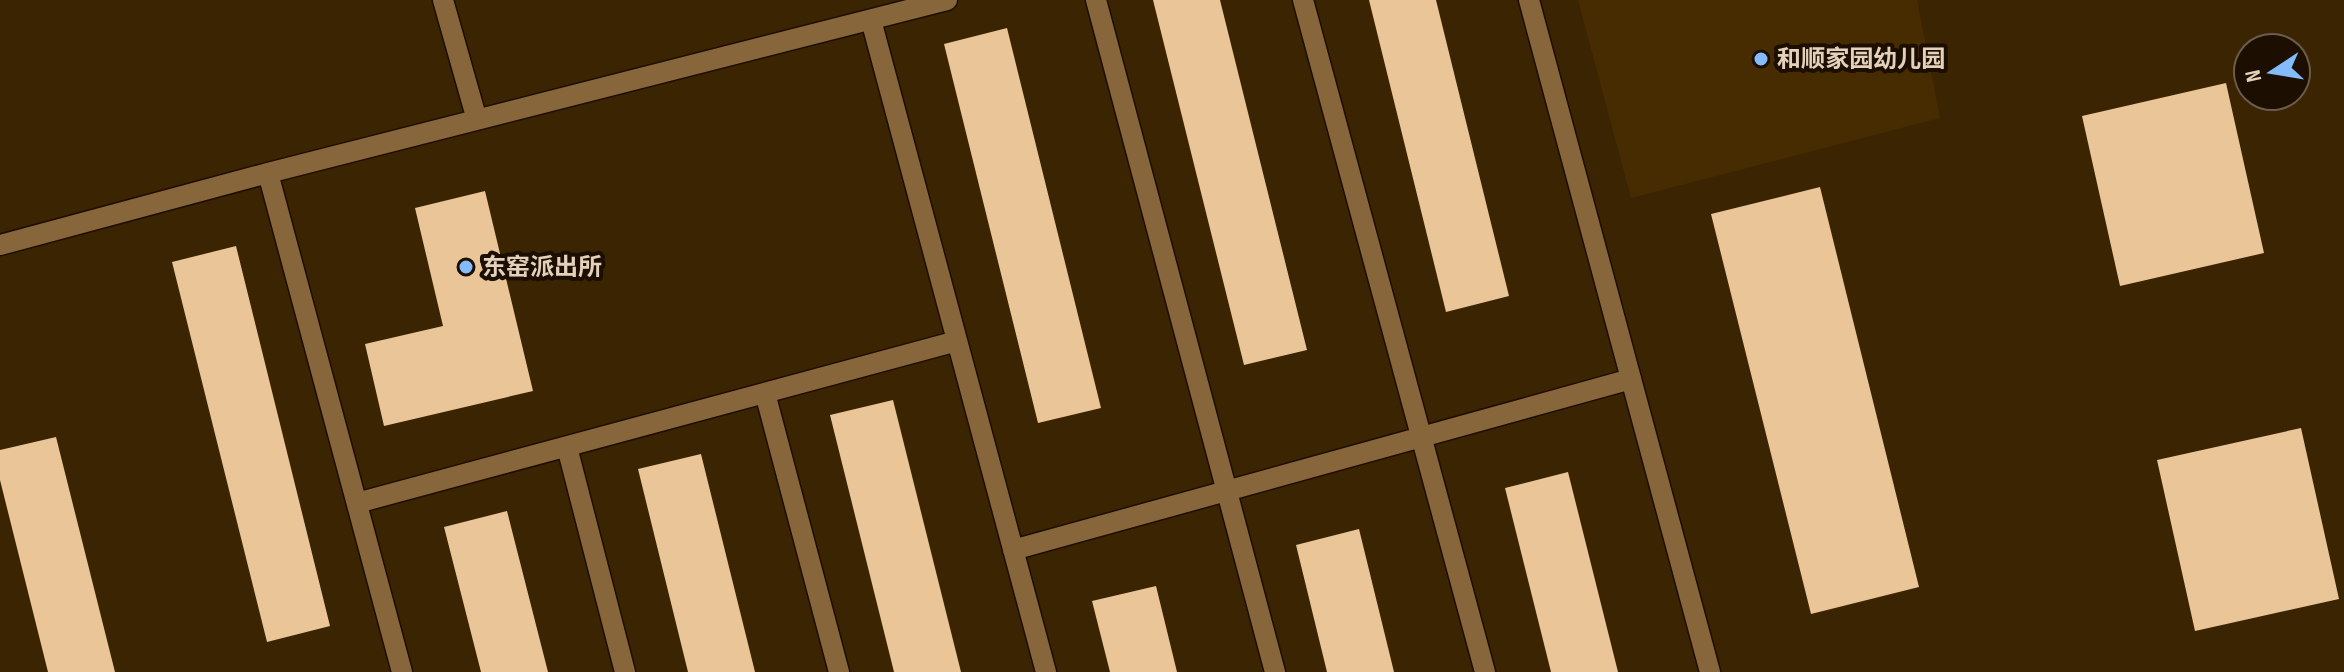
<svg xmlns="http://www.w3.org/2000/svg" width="2344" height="672" viewBox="0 0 2344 672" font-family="'Sofia Sans Condensed','Noto Sans SC',sans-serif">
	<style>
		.built { fill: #472c02 }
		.building { fill: #eac597 }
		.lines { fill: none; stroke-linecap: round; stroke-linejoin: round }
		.service-casing { stroke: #1e0e00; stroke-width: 23 }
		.minor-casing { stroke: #1e0e00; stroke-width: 23 }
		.service { stroke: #87663b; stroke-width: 20 }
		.minor { stroke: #87663b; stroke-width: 20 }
		.poi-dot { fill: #84bcfb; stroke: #1c0f01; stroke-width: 3 }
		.labels { text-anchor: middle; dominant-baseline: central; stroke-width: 8; stroke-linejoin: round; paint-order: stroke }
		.poi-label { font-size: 24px; font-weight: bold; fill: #e4d1bb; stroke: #1c0f01; text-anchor: start }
	</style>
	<rect width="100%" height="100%" fill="#3b2402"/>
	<path class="built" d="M1578,0h339l23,118 -309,80z"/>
	<path class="building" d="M1153,0h67l87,350 -63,15z
		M1369,0h67l73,296 -63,16z
		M1007,28l94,380 -63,15 -94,-379z
		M2226,83l38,170 -144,33 -38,-170z
		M1820,187l99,400 -108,27 -100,-400z
		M485,191l48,200 -149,35 -19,-82 78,-18 -28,-118z
		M236,246l94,380 -63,16 -95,-380z
		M893,400l68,272h-67l-64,-257z
		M2301,428l38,171 -144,32 -38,-171z
		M56,437l59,235h-67l-48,-192v-30z
		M701,454l54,218h-67l-50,-203z
		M1568,472l50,200h-67l-46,-184z
		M507,511l41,161h-67l-37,-145z
		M1359,529l35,143h-67l-31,-127z
		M1156,586l21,86h-67l-18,-71z"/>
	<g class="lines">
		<g class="service-casing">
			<path id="service" d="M1096,0l179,672
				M1303,0l182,672
				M871,20l175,652
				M765,393l74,279
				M567,447l58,225
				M357,503l600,-162
				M1013,550l618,-171"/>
		</g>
		<g class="minor-casing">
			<path id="minor" d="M443,0l34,120
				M1529,0l181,672
				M268,173l134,499
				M0,245l268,-72 679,-173"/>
		</g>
		<use href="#service" class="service"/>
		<use href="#minor" class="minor"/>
	</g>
	<g class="poi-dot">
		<circle cx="1761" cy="59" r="8"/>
		<circle cx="466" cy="267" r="8"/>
	</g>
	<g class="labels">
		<g class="poi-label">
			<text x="1777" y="59">和顺家园幼儿园</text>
			<text x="482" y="267">东窑派出所</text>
		</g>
	</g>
	<g transform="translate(2272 72) rotate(258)"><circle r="38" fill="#1c0f01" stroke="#6c5d4b" stroke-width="2"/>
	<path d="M0-6L14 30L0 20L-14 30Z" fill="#84bcfb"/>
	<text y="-12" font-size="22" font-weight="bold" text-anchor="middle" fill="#e4d1bb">N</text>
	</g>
</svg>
